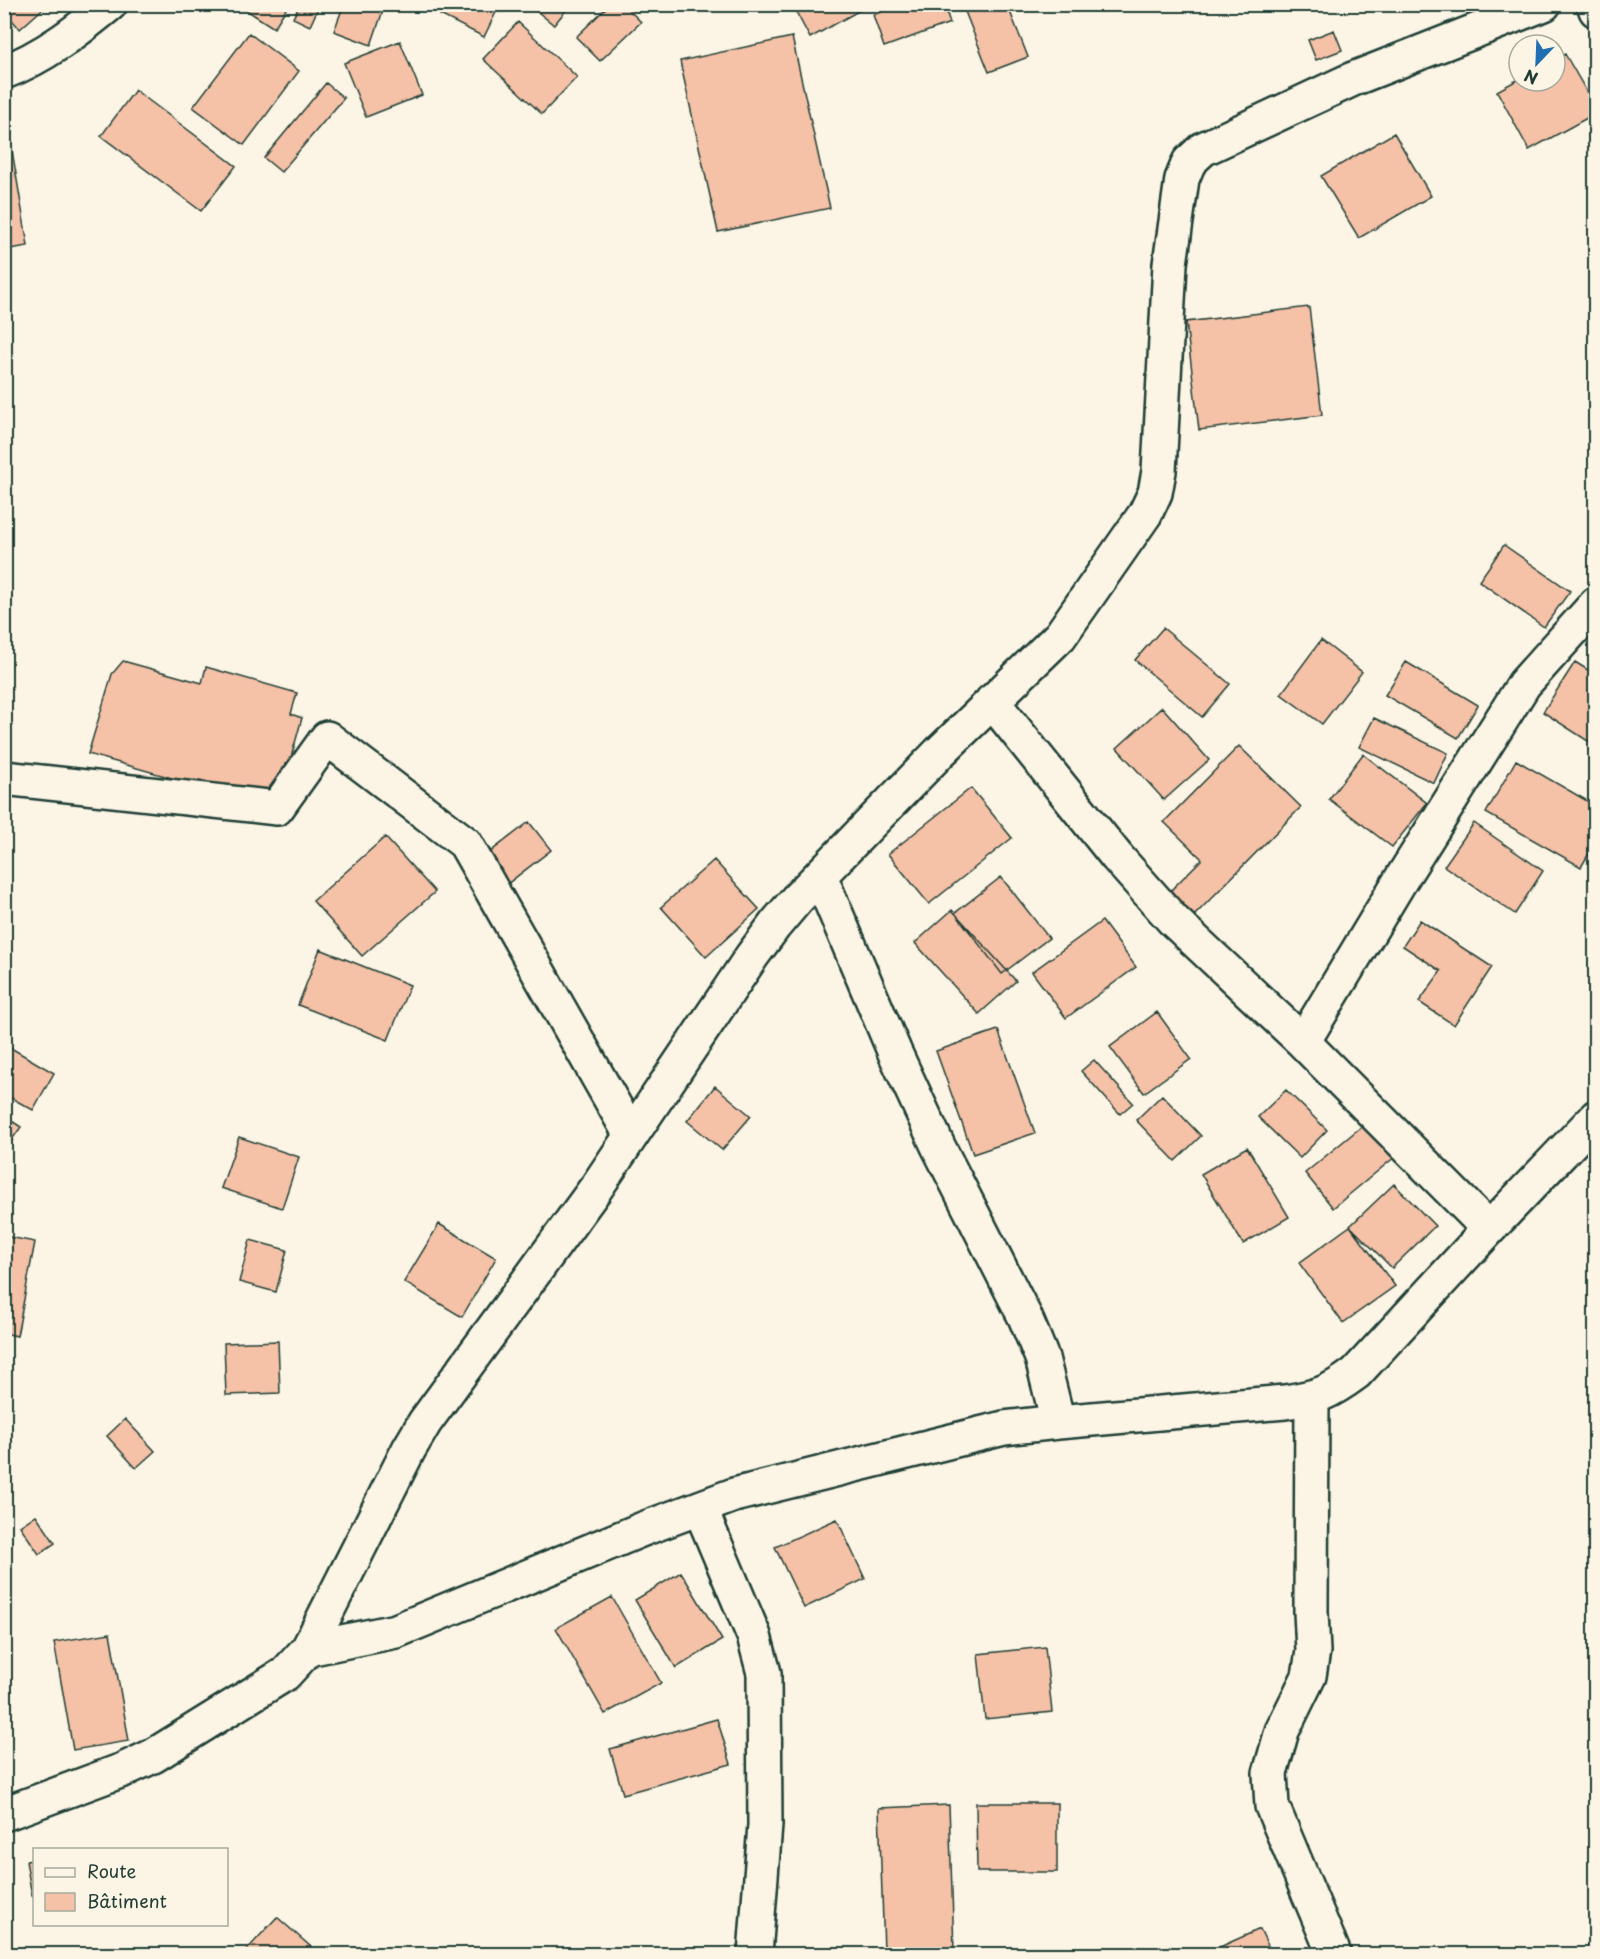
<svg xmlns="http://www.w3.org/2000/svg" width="1600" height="1959" viewBox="0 0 1600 1959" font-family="'Playpen Sans',sans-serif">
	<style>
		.building { fill: #f5c1a7; stroke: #1f3d34; stroke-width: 1.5 }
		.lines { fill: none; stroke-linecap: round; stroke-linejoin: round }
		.minor-casing { stroke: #1f3d34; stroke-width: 38 }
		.minor { stroke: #fcf5e5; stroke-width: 33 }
	</style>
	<rect width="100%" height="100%" fill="#fcf5e5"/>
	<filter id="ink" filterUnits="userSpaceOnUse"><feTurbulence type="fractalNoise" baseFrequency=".0167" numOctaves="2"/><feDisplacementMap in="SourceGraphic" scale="12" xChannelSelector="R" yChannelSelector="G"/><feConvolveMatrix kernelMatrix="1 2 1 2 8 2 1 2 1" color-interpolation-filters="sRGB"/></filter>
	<g filter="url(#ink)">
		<path class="building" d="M4,4h44l-28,25 -16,-18z
			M237,4h52l-15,24z
			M300,4h20l-10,22 -17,-8z
			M344,4l41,1 -14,40 -37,-14z
			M446,4h54l-16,33 -44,-22z
			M528,4h43l-17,21z
			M610,4h13l18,18 -41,39 -24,-24z
			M801,4h70l-61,34 -16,-30z
			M902,4h42l6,19 -66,24 -11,-32z
			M962,4h45l21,53 -39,15z
			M518,22l59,55 -35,37 -59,-55z
			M1334,30l8,20 -26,10 -8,-20z
			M249,33l50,38 -55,74 -51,-38z
			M792,37l38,171 -112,24 -38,-171z
			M400,41l22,54 -56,22 -22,-54z
			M1565,54l31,54v5l-67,37 -32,-59 22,-12v2h36v-22z
			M326,83l18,15 -63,74 -17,-14z
			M135,90l101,76 -35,45 -100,-75z
			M1394,133l37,63 -72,42 -38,-62z
			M12,150l16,96 -24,4v-99z
			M1309,307l13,108 -123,15 -13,-108z
			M1504,545l66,46 -26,36 -65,-46z
			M1163,628l67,56 -28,33 -67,-57z
			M1321,640l41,32 -40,52 -41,-30z
			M123,661l79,22 4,-16 91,26 -6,21 11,4 -25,90 -189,-54 24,-80z
			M1406,662l72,43 -20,33 -73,-43z
			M1575,662l21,13v61l-5,7 -48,-31z
			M1162,707l47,53 -45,40 -47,-52z
			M1374,718l74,35 -14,30 -75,-36z
			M1239,746l62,61 -111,113 -25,-24 37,-37 -38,-37z
			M1363,754l64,49 -35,44 -63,-48z
			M1516,760l80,46v36l-15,25 -95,-54z
			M971,788l41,50 -83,66 -41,-50z
			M529,822l22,28 -62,48 -22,-28z
			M1474,823l69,48 -28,43 -71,-48z
			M385,837l50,55 -73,64 -49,-55z
			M714,860l45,49 -53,48 -45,-50z
			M1001,877l48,61 -47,36 -47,-61z
			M952,910l64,71 -37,33 -64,-71z
			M1420,920l72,47 -38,58 -35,-23 22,-31 -38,-25z
			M1102,921l34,46 -70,51 -34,-46z
			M320,949l90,36 -22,55 -90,-35z
			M1157,1012l34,47 -47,34 -34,-46z
			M998,1030l37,103 -62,21 -37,-103z
			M4,1044l50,29 -21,37 -29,-16z
			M1094,1060l39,43 -13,11 -39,-43z
			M715,1086l36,30 -29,34 -35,-29z
			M1286,1090l41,40 -27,28 -42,-41z
			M1162,1095l39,41 -26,25 -39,-41z
			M4,1116l17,11 -17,24z
			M1367,1122l29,34 -63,52 -28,-35z
			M239,1137l60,20 -17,51 -61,-20z
			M1247,1147l42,70 -46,27 -42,-70z
			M1394,1184l41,42 -43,42 -42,-42z
			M439,1224l57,34 -34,59 -58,-35z
			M1350,1226l45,60 -52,37 -44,-60z
			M4,1236l31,6 -18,94 -13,-3z
			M250,1240l37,10 -11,42 -37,-10z
			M278,1341l2,52 -54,2 -2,-52z
			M125,1419l30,32 -19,17 -29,-32z
			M36,1515l19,28 -16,11 -19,-28z
			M837,1519l28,60 -61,29 -29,-61z
			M681,1572l41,68 -46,28 -41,-68z
			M612,1597l49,86 -56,31 -49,-86z
			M110,1633l19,108 -56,9 -19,-108z
			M1045,1647l7,65 -67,7 -7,-65z
			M717,1719l14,45 -108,30 -13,-45z
			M976,1803h81v69h-80z
			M949,1805l5,144 -70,2 -5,-143z
			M34,1860v36h-2l-6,-35z
			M277,1917l42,37h-76z
			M1260,1929l12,25h-68z"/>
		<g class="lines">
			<g class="minor-casing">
				<path id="minor" d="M1594,4l2,6
					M4,72c40,-15 73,-41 106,-68
					M992,701l125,156 56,63 130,122 186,187
					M4,778l273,30 50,-70 138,105 166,292
					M820,876l75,177 43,93 87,171 17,41 16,64
					M1303,1042l97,-161 124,-197 72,-80
					M1312,1398l-1,214 2,39 -4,25 -27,55 -12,42 2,33 62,148
					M700,1508l54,128 10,37 1,152 -10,129
					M308,1649l88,-18 247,-102 91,-34 270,-67 54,-6 227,-20c34,-5 44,-9 71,-29l133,-144 107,-112
					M4,1814l119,-44 30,-14 132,-82 23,-25 101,-200 16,-27 171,-234 156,-232 23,-31 22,-26 142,-146 121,-117 85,-122 10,-21 4,-22 11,-207 12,-85 7,-17 14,-13 150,-70 191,-75"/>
			</g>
			<use href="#minor" class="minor"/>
		</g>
	</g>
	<rect width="1600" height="1959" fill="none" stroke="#fcf5e5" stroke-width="24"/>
	<rect x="12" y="12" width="1576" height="1935" fill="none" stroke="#1f3d34" stroke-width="2" filter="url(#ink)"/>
	<rect x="33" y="1848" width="195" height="78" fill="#fcf5e5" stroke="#a4ab9e" stroke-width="1.5"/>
	<rect x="45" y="1868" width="30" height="9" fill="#fcf5e5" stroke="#a4ab9e" stroke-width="1.5"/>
	<text x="87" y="1878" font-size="18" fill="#1f3d34">Route</text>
	<rect x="45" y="1893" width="30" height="18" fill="#f5c1a7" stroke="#a4ab9e" stroke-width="1.5"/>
	<text x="87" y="1908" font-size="18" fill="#1f3d34">Bâtiment</text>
	<g transform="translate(1537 63) rotate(203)"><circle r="28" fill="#fcf5e5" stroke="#a4ab9e" stroke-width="1.5"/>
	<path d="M0-4.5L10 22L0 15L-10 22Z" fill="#1f6fb2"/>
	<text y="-9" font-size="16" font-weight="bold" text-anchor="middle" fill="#1f3d34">N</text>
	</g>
</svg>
